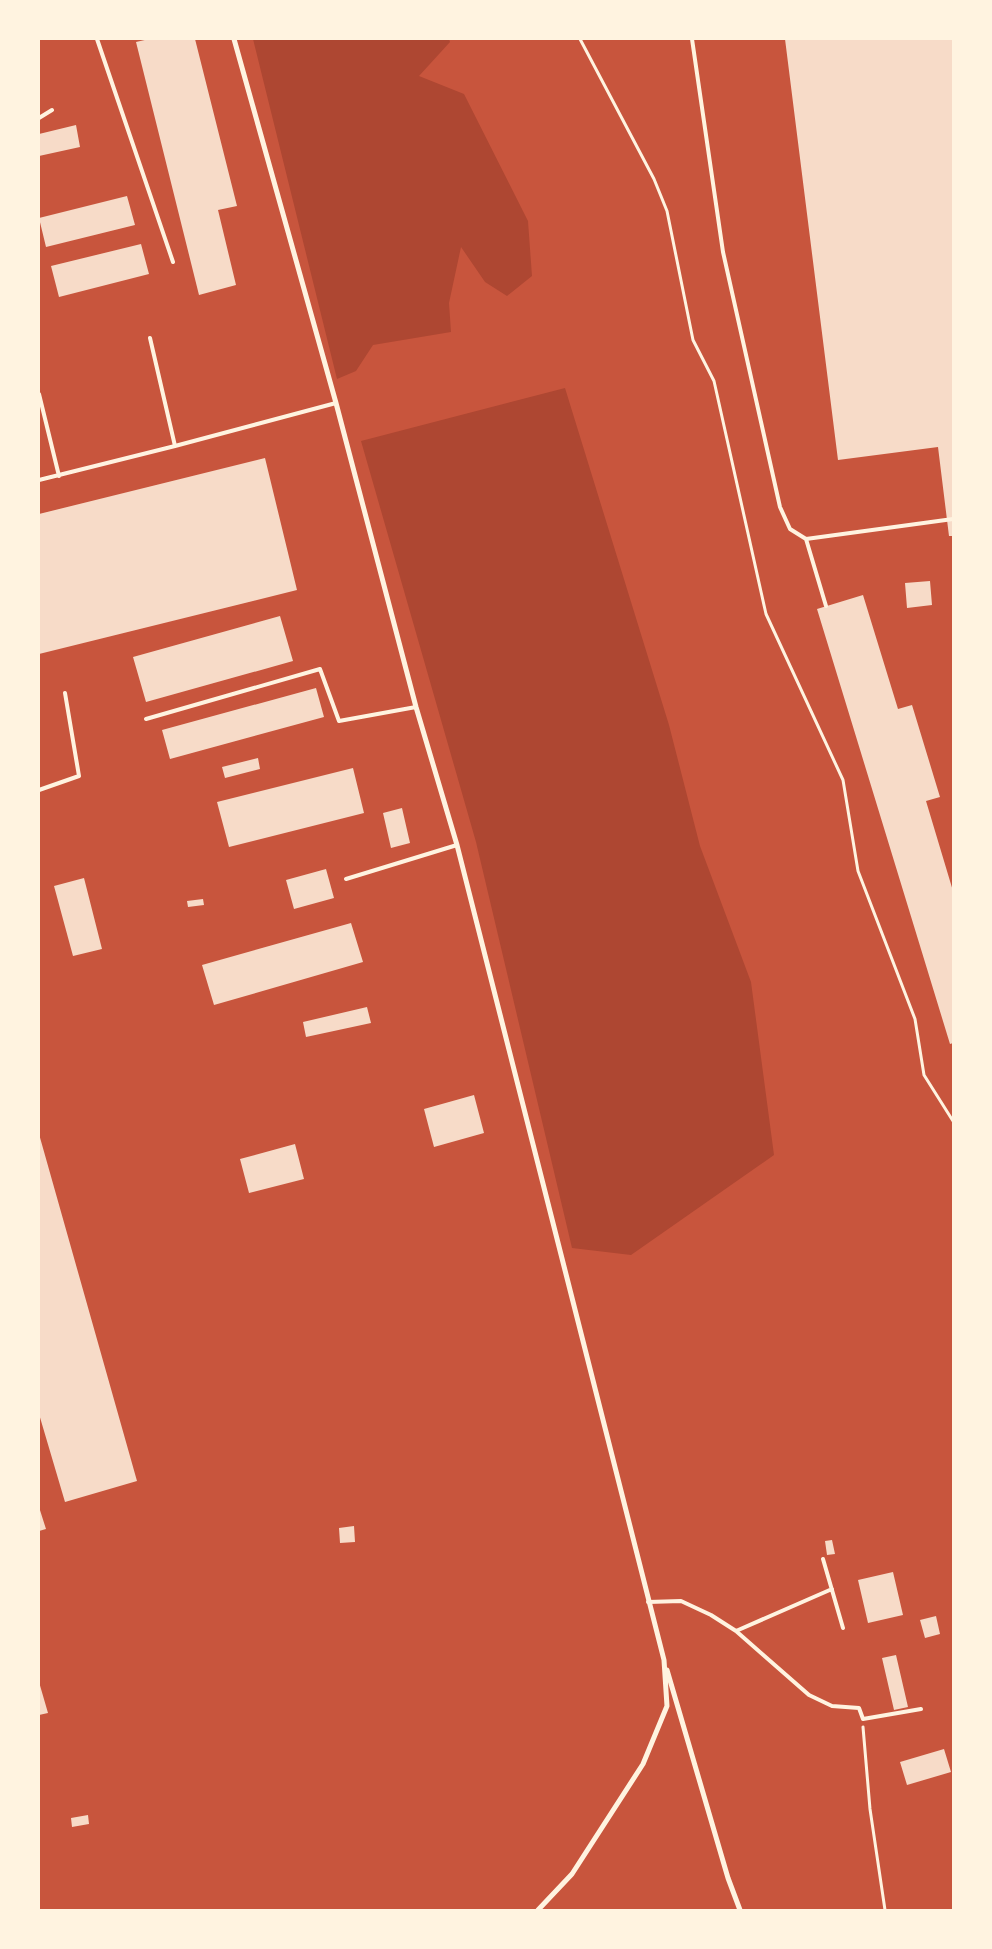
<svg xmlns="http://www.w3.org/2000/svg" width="992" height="1949" viewBox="0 0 992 1949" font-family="Overpass,sans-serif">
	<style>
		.green { fill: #ae4732 }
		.building { fill: #f7dbc8 }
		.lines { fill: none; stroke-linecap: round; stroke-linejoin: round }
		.path { stroke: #fff3e0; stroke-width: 3 }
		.service { stroke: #fff3e0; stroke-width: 4 }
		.minor { stroke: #fff3e0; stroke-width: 5 }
	</style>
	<rect width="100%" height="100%" fill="#c8553d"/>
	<path class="green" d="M253,39h196l1,3 -31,34 45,18 64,127 4,55 -25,20 -22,-14 -24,-35 -12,56 2,29 -78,13 -17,26 -19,8z
		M565,388l104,337 31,121 51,136 23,173 -143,100 -59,-7 -96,-406 -115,-401z"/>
	<path class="building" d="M149,39h46l42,167 -19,4 18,75 -37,10 -63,-253z
		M785,39h168v497h-4l-11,-89 -100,13z
		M76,125l4,22 -41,9v-22z
		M127,196l8,29 -89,22 -7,-29z
		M141,244l8,30 -90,23 -8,-31z
		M265,458l32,132 -258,64v-140z
		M930,581l2,24 -25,3 -2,-25z
		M863,595l35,114 14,-4 28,92 -14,4 27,90v152l-3,1 -133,-435z
		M280,616l13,45 -147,41 -13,-45z
		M316,688l8,29 -154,42 -8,-29z
		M258,758l2,11 -35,9 -3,-11z
		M353,768l11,45 -135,34 -12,-45z
		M402,808l8,35 -19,5 -8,-35z
		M326,869l8,29 -40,11 -8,-29z
		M84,878l18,71 -29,7 -19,-70z
		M203,899l1,6 -16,2 -1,-6z
		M351,923l12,39 -149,43 -12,-40z
		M367,1007l4,16 -65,14 -3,-15z
		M474,1095l10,38 -50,14 -10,-38z
		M39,1134l98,347 -72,21 -26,-88z
		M295,1144l9,35 -55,14 -9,-34z
		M39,1507l7,22 -7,2z
		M354,1526l1,16 -15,1 -1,-15z
		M832,1540l3,14 -8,1 -2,-14z
		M893,1572l10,43 -35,8 -10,-43z
		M936,1616l4,18 -15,4 -5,-18z
		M896,1655l12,52 -14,3 -12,-52z
		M39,1682l9,31 -9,2z
		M944,1749l7,23 -44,13 -7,-23z
		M88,1815l1,9 -17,3 -1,-9z"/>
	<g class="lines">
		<path class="path" d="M580,39l74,140 13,32 26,129 21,41 52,233 77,166 15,91 57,148 9,56 29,46
			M863,1727l7,82 15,101"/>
		<path class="service" d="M97,39l76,223
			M692,39l31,213 57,255 10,22 16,10 147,-20
			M39,118l13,-8
			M150,338l25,108
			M39,394l20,82
			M39,480l136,-34 161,-43
			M806,539l20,67
			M146,719l174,-50 19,52 77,-14
			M39,790l40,-14 -14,-83
			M346,879l111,-34
			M823,1559l20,69
			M648,1602l33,-1 30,14 25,16 73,64 23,11 27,2 4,11 58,-10
			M736,1631l96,-42"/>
		<path class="minor" d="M234,39l102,364 80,304 41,138 207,815 3,46 -24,58 -71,110 -34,36
			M667,1670l61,208 12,32"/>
	</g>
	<rect width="992" height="1949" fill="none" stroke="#fff3e0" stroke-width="80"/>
</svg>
